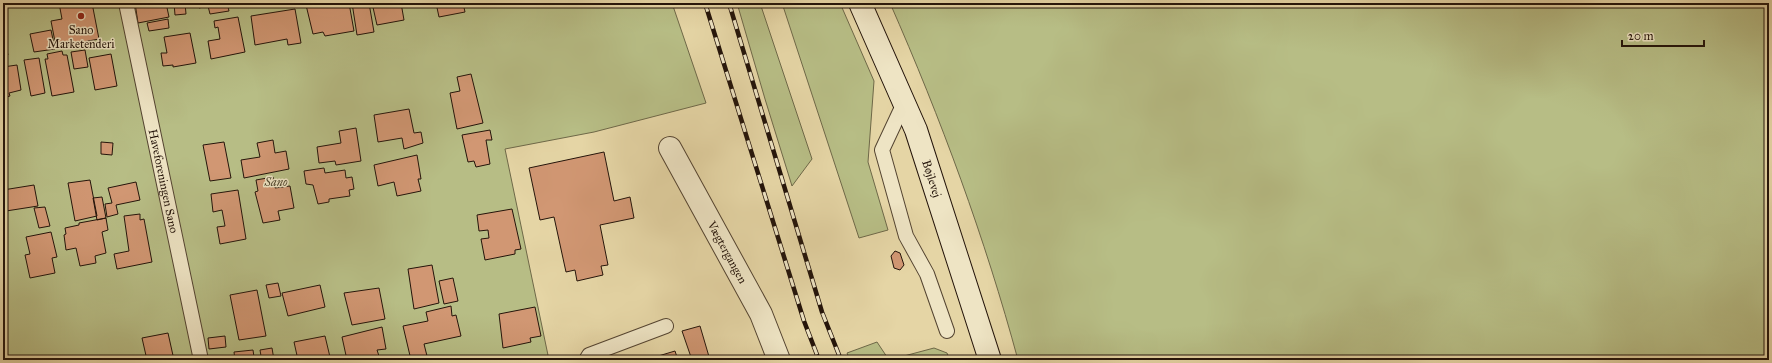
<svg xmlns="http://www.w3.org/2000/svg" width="1772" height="363" viewBox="0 0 1772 363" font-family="'IM FELL Great Primer',serif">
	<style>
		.green { fill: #b7bd85; stroke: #6e6848 }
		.building { fill: #d19773; stroke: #24140a }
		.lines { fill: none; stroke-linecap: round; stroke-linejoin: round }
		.lane-casing { stroke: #544431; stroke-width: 16 }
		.street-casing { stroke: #544431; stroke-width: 24 }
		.secondary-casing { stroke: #24140a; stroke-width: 24 }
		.lane { stroke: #eee4c4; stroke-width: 14 }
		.street { stroke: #eee4c4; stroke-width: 22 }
		.secondary { stroke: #eee4c4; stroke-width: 22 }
		.rail-casing { stroke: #24140a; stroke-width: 4.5 }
		.rail { stroke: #eee4c4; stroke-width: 3; stroke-dasharray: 9; stroke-linecap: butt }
		.poi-dot { fill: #8f2418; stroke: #eee4c4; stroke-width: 1.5 }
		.labels { text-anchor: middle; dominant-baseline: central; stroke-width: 3; stroke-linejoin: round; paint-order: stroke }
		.poi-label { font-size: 12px; fill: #24140a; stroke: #eee4c4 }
		.street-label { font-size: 12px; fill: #24140a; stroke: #eee4c4 }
		.park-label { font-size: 12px; font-style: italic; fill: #50472f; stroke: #eee4c4 }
	</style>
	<rect width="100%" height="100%" fill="#e5d5a5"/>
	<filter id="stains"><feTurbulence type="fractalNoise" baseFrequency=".005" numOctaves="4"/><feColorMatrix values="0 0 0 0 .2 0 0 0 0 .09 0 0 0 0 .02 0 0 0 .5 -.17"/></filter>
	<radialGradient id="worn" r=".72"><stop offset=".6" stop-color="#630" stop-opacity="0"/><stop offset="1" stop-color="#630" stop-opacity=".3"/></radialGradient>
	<path class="green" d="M3,3h669l34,100 -112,29 -89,17 44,211h-546z
		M737,3h23l52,156 -20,27 -27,-87z
		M782,3h58l34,78 -6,81 20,68 -29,8z
		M890,3h879v357h-751c-33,-122 -77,-241 -128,-357z
		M877,342l12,18 45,-12 13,5 3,7h-100l-3,-7z"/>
	<path class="building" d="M59,3h33l7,36 -43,8 -5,-26 11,-2z
		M135,3h31l3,14 -31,6z
		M174,3h11l1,11 -11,1z
		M198,3h29l2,8 -19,3 -2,-8 -9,2z
		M251,3h22v1l-21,3z
		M319,3h30l5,28 -29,5 -2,-4 -10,2 -7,-29z
		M352,3h17l5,29 -17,3z
		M372,3h29l3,17 -27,5z
		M436,3h27l2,9 -26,5z
		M295,9l6,34 -13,2 -1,-6 -32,6 -4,-29z
		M238,17l7,35 -34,7 -3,-18 12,-2 -2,-12 -3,1 -1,-7z
		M168,19l1,9 -20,3 -2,-8z
		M51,30l4,19 -21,3 -4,-18z
		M190,33l6,30 -23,4v-2l-10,1 -2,-13h6l-3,-16z
		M4,38l4,17h-5v-16z
		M85,50l3,17 -14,2 -3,-17z
		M62,51l1,4h4l7,37 -22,4 -7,-37h3l-1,-5z
		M111,54l6,32 -22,4 -6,-32z
		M39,58l6,35 -14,3 -7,-36z
		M17,65l4,25 -12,3 1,3 -7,2v-31z
		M471,74l12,49 -26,6 -7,-36 10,-2 -3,-14z
		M409,109l5,24 7,-1 2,11 -19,6 -2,-11 -24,4 -4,-27z
		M356,128l5,33 -25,4 -1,-4 -16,2 -2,-16 24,-4 -2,-12z
		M490,130l2,10h-6l4,24 -14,3 -2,-6 -6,1 -6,-27z
		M273,140l2,13 11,-2 3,18 -45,9 -3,-18 19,-3 -3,-14z
		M101,142l12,1 -1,12 -11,-1z
		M224,142l7,36 -21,3 -7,-36z
		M604,152l10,49 16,-4 4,21 -34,7 8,40 -7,1 2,9 -26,6 -2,-11 -9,2 -12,-55 -14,3 -11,-52z
		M417,155l4,24h-3l3,12 -24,5 -3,-14 -16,4 -4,-21z
		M324,168l1,5 20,-3 1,8 6,-1 2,12 -5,1 1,6 -21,3v3l-11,2 -5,-19 -7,-1 -2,-13z
		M273,177l2,11 15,-2 4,22 -16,3 2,9 -17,3 -8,-31 3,-1 -2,-11z
		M90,180l7,36 -22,5 -7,-38z
		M136,182l4,18 -24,5 2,9 -11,3 -2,-13 7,-1 -4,-15z
		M34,185l4,21 -32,5 -3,-21z
		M238,190l8,49 -26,5 -3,-17 8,-1 -3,-16 -9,2 -2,-18z
		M102,197l4,21 -9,2 -4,-22z
		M45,207l5,19 -11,2 -5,-20z
		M512,209l9,40 -6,1v4l-30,6 -4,-21 8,-1 -1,-8 -9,1 -2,-16z
		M140,214v6l4,-1 8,43 -35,7 -3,-15 15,-3 -5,-35z
		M106,218l2,12 -6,2 4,21 -11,3 1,7 -16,3 -4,-18 -10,2 -2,-15 2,-1 -1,-6 14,-3v-2z
		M51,232l6,25 -5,1 3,15 -25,5 -5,-23 5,-1 -4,-17z
		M895,251l5,2 4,12 -4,5 -6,-2 -3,-12z
		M432,265l7,38 -25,6 -6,-40z
		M453,278l5,23 -14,3 -5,-23z
		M278,283l3,13 -12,2 -3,-13z
		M320,285l5,22 -37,9 -6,-23z
		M379,288l6,31 -33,6 -8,-32z
		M257,290l9,46 -27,4 -9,-45z
		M451,306l1,10 4,-1 5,21 -37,8 4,16h-17l-8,-34 25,-5 -2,-9z
		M535,307l6,29 -11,2 1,4 -28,6 -4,-34z
		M700,326l10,34h-18l-10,-29z
		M382,327l4,22 -9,1 2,6 -19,4h-13l-5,-23z
		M168,333l6,27h-27l-5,-22z
		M225,336l1,11 -17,2 -1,-11z
		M325,336l5,21 -14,3h-18l-4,-18z
		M272,348l2,12h-39l-1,-8 19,-2 1,7 7,-1 -1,-6z
		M675,351l3,9h-33z
		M547,357l1,3h-15v-1z"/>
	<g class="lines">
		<g class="lane-casing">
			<g id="lane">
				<path id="s1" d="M126,3l75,357"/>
				<path d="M904,103l-22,47 24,86 21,38 20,57"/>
				<path d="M586,360l3,-5 77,-29"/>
			</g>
		</g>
		<g class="street-casing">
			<g id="street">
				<path id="s2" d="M670,148l91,166 18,46"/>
			</g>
		</g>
		<g class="secondary-casing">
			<g id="secondary">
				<path id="s3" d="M860,3l56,127 74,230"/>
			</g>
		</g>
		<use href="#lane" class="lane"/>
		<use href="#street" class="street"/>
		<use href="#secondary" class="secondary"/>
		<g class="rail-casing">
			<path id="rail" d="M705,3l99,318 15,39
				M729,3l93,309 19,48"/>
		</g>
		<use href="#rail" class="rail"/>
	</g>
	<circle class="poi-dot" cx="81" cy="16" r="4"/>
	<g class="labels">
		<g class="poi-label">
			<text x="81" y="30">Sano<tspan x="81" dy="14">Marketenderi</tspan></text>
		</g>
		<g class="street-label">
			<text stroke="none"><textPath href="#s3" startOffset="190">Bøjlevej</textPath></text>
			<text stroke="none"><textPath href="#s1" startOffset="182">Haveforeningen Sano</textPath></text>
			<text stroke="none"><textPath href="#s2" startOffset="119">Vægtergangen</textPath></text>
		</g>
		<g class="park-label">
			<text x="276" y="182">Sano</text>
		</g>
	</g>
	<rect width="1772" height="363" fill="none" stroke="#e5d5a5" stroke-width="16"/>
	<rect x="4" y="4" width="1764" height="355" fill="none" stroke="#24140a" stroke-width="2"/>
	<rect x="8" y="8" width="1756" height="347" fill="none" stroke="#24140a"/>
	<path d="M1622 40v6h82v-6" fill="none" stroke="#24140a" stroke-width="2"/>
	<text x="1628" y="40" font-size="12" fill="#24140a" stroke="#eee4c4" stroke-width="3" paint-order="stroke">20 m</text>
	<rect width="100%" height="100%" filter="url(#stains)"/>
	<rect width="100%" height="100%" fill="url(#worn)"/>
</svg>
